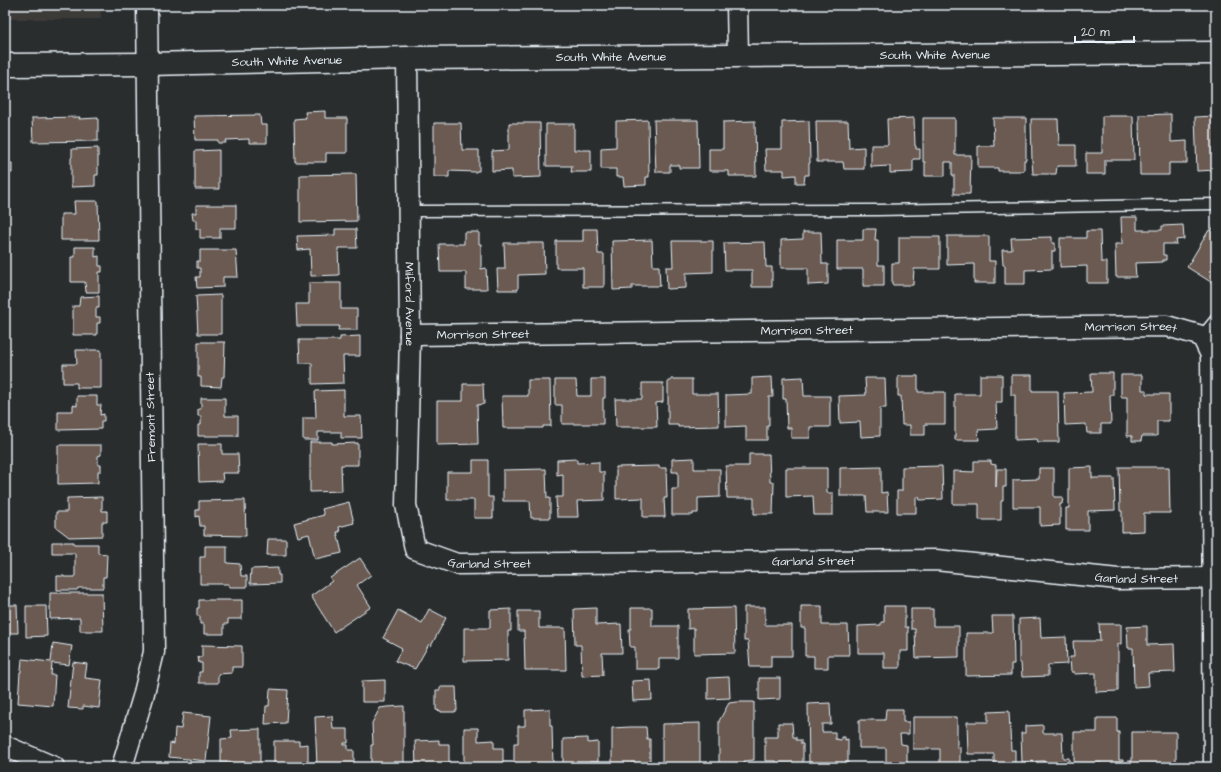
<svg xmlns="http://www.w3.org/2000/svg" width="1221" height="772" viewBox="0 0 1221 772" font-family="'Architects Daughter',sans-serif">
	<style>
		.built { fill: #3d3a38 }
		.building { fill: #6a5a51; stroke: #e8f1f8 }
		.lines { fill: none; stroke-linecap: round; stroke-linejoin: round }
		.lane-casing { stroke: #e8f1f8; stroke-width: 13 }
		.street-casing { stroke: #e8f1f8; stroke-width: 23 }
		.secondary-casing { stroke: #e8f1f8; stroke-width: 25 }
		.lane { stroke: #2a2d2e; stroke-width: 10 }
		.street { stroke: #2a2d2e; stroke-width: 20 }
		.secondary { stroke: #2a2d2e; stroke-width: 22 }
		.labels { text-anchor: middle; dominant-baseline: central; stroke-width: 3; stroke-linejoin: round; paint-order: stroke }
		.street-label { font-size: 12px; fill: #e8f1f8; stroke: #2a2d2e }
	</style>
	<rect width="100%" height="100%" fill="#2a2d2e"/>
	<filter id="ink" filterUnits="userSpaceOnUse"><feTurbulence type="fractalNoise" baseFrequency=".025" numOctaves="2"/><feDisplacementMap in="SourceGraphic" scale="8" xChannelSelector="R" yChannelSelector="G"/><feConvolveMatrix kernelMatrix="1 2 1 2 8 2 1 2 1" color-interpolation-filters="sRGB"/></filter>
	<g filter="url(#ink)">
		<path class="built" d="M5,5h95l1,14h-96z"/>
		<path class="building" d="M325,111v7h22v35h-21v9h-31l-1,-43 12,-1 -1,-6z
			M1171,114v28l16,-1v22h-18v12h-29l-1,-60z
			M260,115l1,10h6v18h-18v-4l-24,1 1,3h-8v-3h-23l-1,-24z
			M1102,116h31l1,44h-29v14h-19v-21h16z
			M1216,116v54l-19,1 -2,-54z
			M80,117l-1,2 19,-1v23l-65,1 -1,-24z
			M914,118l1,28h1v3h4v10h-7v13l-23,1v-7l-19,1v-22h17l-1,-26z
			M923,118h32v37h16l-1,39h-16v-19h-2v-13h-7v14h-20v-14h-2z
			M993,118h33v42h-2v11h-26v-3h-20v-22h16z
			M1031,119h27l1,26h17v21h-19l-1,8h-23l-1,-13z
			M648,120l1,57h-3v8l-22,1 -1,-9h-7v-8h-15v-21l15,-1v-26z
			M654,120h44l1,48h-20v-3h-9v7h-14z
			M755,121l1,55h-27v-5h-20v-22h14v-27z
			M809,121l1,42h-1v12h-4l-1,8h-8v-8l-12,1v-6h-18l-1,-21h17v-27z
			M816,121h32l1,27 15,-1v22h-20l-1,-7h-26z
			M434,123h27l1,27h17v21h-3v1l-27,-1v6h-15z
			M509,123h31l1,54 -29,1v-8l-20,1v-20l17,-1z
			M546,124h28v26h17v22h-20l1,-6h-26z
			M98,148v27h-3v11l-24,1v-29l1,-1v-8z
			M219,150v39h-24v-38z
			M5,161h1v2h6v10h-7z
			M356,174l1,47 -57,1v-47z
			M74,201h24l1,39h-38v-26h14z
			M196,205h40v23h-16v10h-20v-9h-4v-9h-3l-1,-7h4z
			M1121,217h16v13h25v-4l21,-1 1,14 -8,1 1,4h-14v11h3v5h-3v2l-28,1 1,14h-20l-1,-33h7z
			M1216,223v57l-2,4 -27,-17 22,-37 2,1z
			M335,229h21l1,19h-19l1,27 -28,1 -1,-27 -12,1 -1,-14 38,-1z
			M583,229h14l1,25h6v33h-21v-19h-27v-27h27z
			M863,229h13l-1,11h3v25h6v21h-21v-17h-26v-29h26z
			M1086,231h14l1,31h6v21h-20v-17l-27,1v-29h26z
			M464,232h15v12h2v25l5,-1 1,21h-21v-17h-26l-1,-28h25z
			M803,232h18l1,32h6v20l-20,1v-17h-27v-28l22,-1z
			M947,236h42v25h6v22h-21v-19l-27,1z
			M899,237h41v32h-26l-1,16h-21v-22h7z
			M1052,237v6h3v8h-3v18l-27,1v14h-20v-19h-2l-1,-15h10l-1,-12z
			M652,240l1,26h6l1,20h-28v3l-19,1 -1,-49z
			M672,241h41v31l-27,1v15l-19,1 -1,-22h7z
			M765,242l1,25h6v20h-20v-17h-27l-1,-27z
			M504,243h40l1,31 -27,1v15h-20l-1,-21h8z
			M75,247h20v10l4,-1v10h3v6h-3v20h-13l-1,-10h-14v-25h4z
			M200,250h36l2,27h-15v10l-26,1 -1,-11h4v-9h-3v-7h3z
			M5,252v6h1l1,36h-2z
			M309,283h32v26h16v21h-19l1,-4h-42l-1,-22h13z
			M221,295v39h-23l-2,-38z
			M99,296v12h-3v9h4v6h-3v12h-24v-29h6l1,-9z
			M360,336v20h-17l1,27 -32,1v-21h-12l-1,-23h41v-3z
			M198,342h27l-1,35h-2l-1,10 -20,-1v-9h-3z
			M76,350h25v38h-24v-5h-14v-19h14z
			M1091,373h22v22h-3l1,29h-10v9h-14l-1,-9 -21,1 -1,-32 28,-1z
			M980,375h22v27h-6l1,27 -19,1 1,10h-24v-46h25z
			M1011,375h21v16h26l1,51h-21l-1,-3 -22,1v-45h-4z
			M1121,375h21v15h4v4h23v27h-12v15h-15l-1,5h-9v-5h-5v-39h-6z
			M898,376h20v16h27v32h-20v11h-15v-10h-8l-1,-29h-3z
			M772,377l1,20h-4v29h-2v14h-21v-14l-20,1v-32l26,-1v-16z
			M803,377l1,19h26v31h-20v11h-19v-10h-4l-1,-29h-3v-21z
			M865,378h20l1,30h-6v28l-19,1 -1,-15 -20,1 -1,-27 27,-1z
			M591,379h14v19h-2v26h-41v-19h-7v-25h21l1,16h14z
			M671,379h21v15h26l1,32 -41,1v-2h-10v-44h3z
			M528,380h22l1,46h-8v2h-40l-1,-32h26z
			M642,383h21v19l-7,1 1,24h-41l-1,-28h27z
			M463,384h20l1,20 -7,1 1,39 -41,1v-44h26z
			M344,390v26h17l1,22h-21v-6h-23v8h-15v-22h13l-1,-27z
			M77,396h20v9h4l-1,10 4,-1v7h-3v8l-43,1v-19h15v-6l4,1z
			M201,398h24v18h13v20h-40v-11h3v-9h-3v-7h3z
			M310,442h22v2l26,-1v22h-17l1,26 -32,1z
			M198,444h24v10h16l1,19h-17l1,8 -24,1z
			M58,445h43v10l-3,1v9h3v6h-3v12l-40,1z
			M749,454h20l1,28h4l-1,32h-19v-16h-27l-1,-32h23z
			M694,458v11h26v28l-22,1v15h-5v2h-21v-26h6v-17h-6v-13z
			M577,459v4l22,-1v10h5v28l-27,1 1,16h-21l-1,-20h7v-23l-6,1v-15z
			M473,460h15v37h5v21h-19v-18h-27v-28h26z
			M974,461h17v3l5,1v22l1,-18h9v18h-3v14h-2v19h-22v-16h-26v-33l21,1z
			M659,466v2h7l1,30h-3l1,19h-22v-19l-27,1v-32z
			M942,466l1,33 -23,1 -1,-3h-3v16h-19v-22h5v-24z
			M881,467v26l6,-1 1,20h-21l-1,-16h-26v-28z
			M1092,467v11h22l1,32 -27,1v19h-22v-22h3v-40z
			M1119,467h50l1,46h-26v18l-22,1v-21h-2z
			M786,468h41v25h6v22h-19l-1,-19 -27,1z
			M1039,468h15v29h9l-1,7h-2v21l-20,1v-19h-27v-27l26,-1z
			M546,469l1,29h3v20h-19l-1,-17h-27v-31z
			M102,497v14h5v11h-5v14l-33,1 -13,-10v-15h11v-14z
			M245,500l1,36 -42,-1v-9h-4l-1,-10 -3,1v-7h3v-9z
			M349,502l5,21 -15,4 1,5h-3l5,21 -27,6 -6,-25 -11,3 -4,-14 30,-8 -2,-6z
			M268,539h18v16h-19z
			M52,542h22v2h24v9l9,1 -1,23h-3v11h-25l-1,2h-20v-14h7v1h11v-24h-23z
			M205,546h22v17l13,1 1,12h6v11h-18v-3h-29v-27h5z
			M360,558l11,17 -14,10 14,22 -37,25 -23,-36 21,-15 -2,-3z
			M278,568v7h2v8l-30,1 1,-15z
			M50,593h52l1,38h-23v-13l-30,1z
			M199,600h43v19h-14v5h-4v10h-20v-10h-4v-8h-3v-8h2z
			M5,605h12l1,28h-13z
			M26,606h20l1,30 -21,1z
			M801,606h21v19h26l1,30h-21v13h-14v-12h-9v-28h-4z
			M884,606h21v21h3v24h-8v17h-16v-15h-26v-27l23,-1v-3h3z
			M744,607h21v18h27v31h-21v11h-21l-2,-26h-4z
			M596,608v17l25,-1 1,29h-20l1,22 -21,1 -1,-31h-6l-1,-36z
			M631,608h21v18h26v32h-19v11h-24v-22h-5l-1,-18h2z
			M734,608l1,45 -41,1v-26l-6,1v-20z
			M429,609l17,9 -15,28 -2,-2 -14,25 -20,-8 7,-13 -19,-10 15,-28 24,13z
			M511,609v22h-3v29l-44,1v-33h26v-18z
			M911,609h22v17h26v31l-43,1 -1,-29h-4z
			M518,611h21v17h26l1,42h-41l-1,-39h-6z
			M992,616h21l1,48h-3v11l-45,1v-43h27z
			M1040,618l1,20 25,-1 1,27 -19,1v11l-26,1 -1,-14h-2v-44z
			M1099,624h22v20h-3v47l-22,1v-19l-22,1v-2h-3l-1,-15h4l-1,-16h27z
			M1147,626v19l27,-1 1,28 -27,1 1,13 -15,1 -1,-39h-5l-1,-21z
			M53,643l19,3 -3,19 -17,-2 -1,12h4l-2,31 -35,-3 2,-31h1l1,-13 29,3z
			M202,645l40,1v21h-10v6l-14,1v9h-19v-11h3v-9h-3l-1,-6h4z
			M73,662l14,2 -2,14 17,2 -3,28 -16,-2v3l-15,-1z
			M729,677l1,21 -22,1v-21z
			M759,678h21v21l-21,1z
			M385,680v22h-23v-21z
			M651,680l1,20 -19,1 -1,-20z
			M440,687h16l1,24h-2v1h-14v-1l-5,-1v-20h4z
			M270,689l18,1 -2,33 -21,1 1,-18h3z
			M737,702h17v58l-10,1v4h-9v2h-7v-2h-9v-44l10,-18z
			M830,703l1,21h-9v8h13v7l6,1v-3h4v3l3,-1v24l-14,1 1,2h-10v1h-14v-3h-2l-1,-60z
			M404,706v61h-33v-22h2l-1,-22 8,-15 7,-1z
			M550,709v17h2l1,40 -39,1v-24h4v-17h7v-16z
			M886,709h17v13h6v12h-9l1,10 6,1v20h-21v-17h-27v-28h26z
			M1009,711l2,39h4v17h-21v-13h-26l-1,-32h21v-10z
			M183,713l28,3 -5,45 -37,-4 1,-14 4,1 1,-16 6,1z
			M332,716l1,13h15v14h-4v2h4v5h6v17h-37l-2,-50z
			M913,717h44v30h3v19h-20v-17h-27z
			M1097,718h20v14h2v28h4v7h-21l-1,-4 -27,1v-32h23z
			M700,723v42l-38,1v-42z
			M778,723h14l1,14h3v3h5v4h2v20h-27v-3h-11v-24h13z
			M1043,725v8h19l1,25h6v9h-21l-1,-4h-3v-2l-22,1 -1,-29h4v-7z
			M630,727h16l1,12h3v27h-10v-3h-9v3h-7v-3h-12v-35z
			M464,728h14v13l16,-1v8h9v19h-12v-2h-8v2h-7v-2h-12z
			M260,729v36h-12v-3l-9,1v3h-7v-3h-11v-24l11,-1 -1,-8z
			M1132,732h44v32h-26v3h-22v-6h4z
			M588,738v5l10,-1v20h-9v5h-26v-28z
			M439,740v4h10v20h-9v3h-24l-1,-26z
			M274,741h25v4l9,-1v21h-8v2h-26z"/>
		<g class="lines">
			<g class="lane-casing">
				<path id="lane" d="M409,211l468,-1 339,-6
					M1202,336l14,-17"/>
			</g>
			<g class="street-casing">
				<g id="street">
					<path d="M737,5l1,51"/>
					<path id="s1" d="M407,58l3,277 -4,170 9,44 42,15 479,-4 182,19 95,-1"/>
					<path id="s2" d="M410,335l757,-9 35,10 9,19 3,412"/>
					<path d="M5,746l49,21"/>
					<path d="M122,767l21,-70 11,-45 -7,-647"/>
				</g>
			</g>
			<g class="secondary-casing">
				<g id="secondary">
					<path id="s3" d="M5,65l143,-1 259,-6 809,-5"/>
				</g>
			</g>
			<use href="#lane" class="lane"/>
			<use href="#street" class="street"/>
			<use href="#secondary" class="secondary"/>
		</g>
	</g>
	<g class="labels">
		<g class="street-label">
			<text stroke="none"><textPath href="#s3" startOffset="930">South White Avenue</textPath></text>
			<text stroke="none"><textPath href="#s3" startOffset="606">South White Avenue</textPath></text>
			<text stroke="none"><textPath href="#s3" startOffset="282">South White Avenue</textPath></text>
			<text stroke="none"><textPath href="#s1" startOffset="246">Milford Avenue</textPath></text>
			<text stroke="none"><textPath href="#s2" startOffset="721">Morrison Street</textPath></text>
			<text stroke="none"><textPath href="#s2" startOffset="397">Morrison Street</textPath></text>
			<text stroke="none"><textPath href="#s2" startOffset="73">Morrison Street</textPath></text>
			<text transform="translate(151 417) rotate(-91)">Fremont Street</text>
			<text stroke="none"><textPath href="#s1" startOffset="569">Garland Street</textPath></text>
			<text stroke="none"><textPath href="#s1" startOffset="893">Garland Street</textPath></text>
			<text stroke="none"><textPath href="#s1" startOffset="1217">Garland Street</textPath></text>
		</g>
	</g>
	<rect width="1221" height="772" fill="none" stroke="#2a2d2e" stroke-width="20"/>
	<rect x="10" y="10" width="1201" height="752" fill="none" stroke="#e8f1f8" stroke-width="1.5" filter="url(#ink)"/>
	<path d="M1075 36v6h59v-6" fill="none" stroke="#e8f1f8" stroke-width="2"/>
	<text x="1081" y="36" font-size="12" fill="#e8f1f8" stroke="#2a2d2e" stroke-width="3" paint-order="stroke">20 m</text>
</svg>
